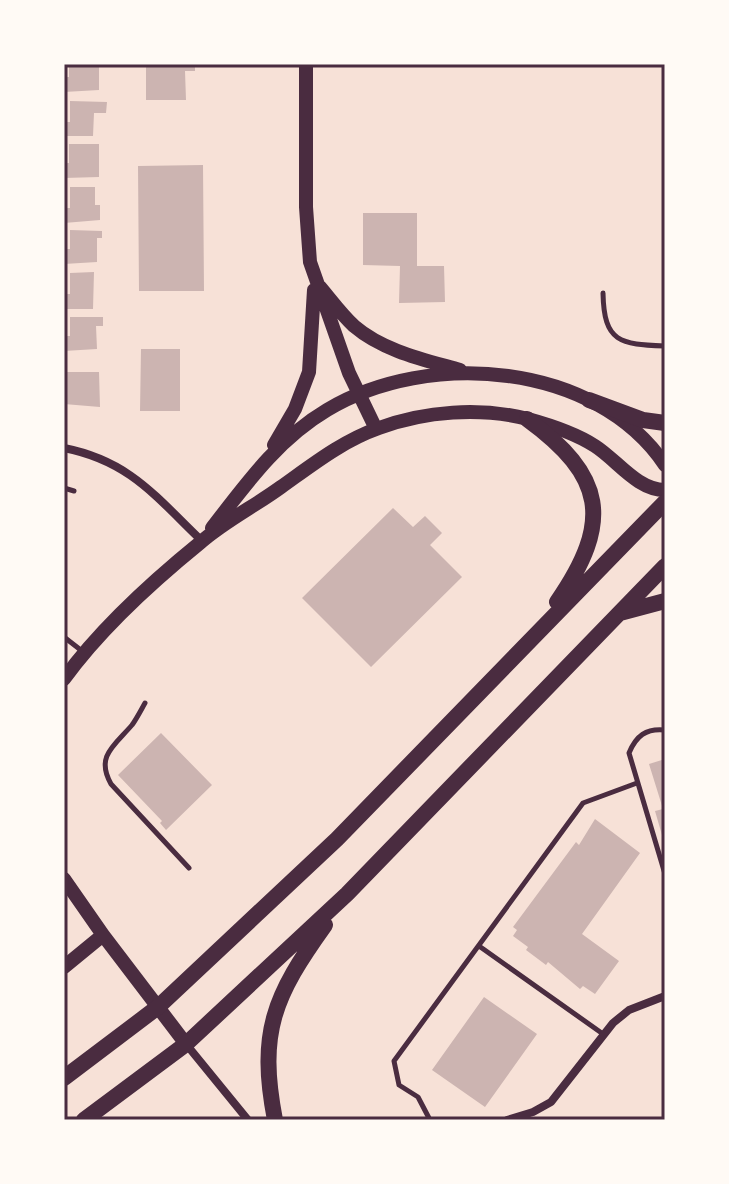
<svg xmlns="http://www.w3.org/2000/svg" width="729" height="1184" viewBox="0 0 729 1184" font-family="'Asap Condensed',sans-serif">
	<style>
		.building { fill: #ccb4b1 }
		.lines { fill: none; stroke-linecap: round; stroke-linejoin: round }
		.service { stroke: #4a2c40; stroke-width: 5 }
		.minor { stroke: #4a2c40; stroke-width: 8 }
		.tertiary { stroke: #4a2c40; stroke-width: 14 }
		.primary { stroke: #4a2c40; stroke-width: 16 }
		.neatline { fill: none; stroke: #4a2c40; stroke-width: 3 }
	</style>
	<rect width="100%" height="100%" fill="#f7e1d7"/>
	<path class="building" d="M69,64h30v26l-35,2v-15h5z
		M146,64h49v7h-10l1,29h-40z
		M70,101l37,1 -1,11h-12l-1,23h-29v-14h6z
		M69,144h30v33l-35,1v-15h5z
		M203,165l1,126h-65l-1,-125z
		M70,187h25v18h5v15l-36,3v-15h6z
		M363,213h54v53h27l1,36 -46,1 1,-37 -37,-1z
		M70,230l32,1v7h-5v24l-33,2v-15h6z
		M94,272l-1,37h-29v-15h6v-21z
		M70,317h33v9h-7l1,23 -33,2v-15h6z
		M141,349h39v62h-40z
		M64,372h35l1,35 -36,-3z
		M393,508l20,19 12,-11 17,17 -12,12 32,32 -91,90 -69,-69z
		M161,733l51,52 -46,45 -6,-7 2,-2 -44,-46z
		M665,759v83h-1l-9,-31 8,-2 -14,-45z
		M595,819l45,34 -58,81 37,27 -24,33 -12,-8 -3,3 -32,-27 -2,3 -20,-15 2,-3 -15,-11 4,-6 -4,-3 63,-85 3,3z
		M484,997l53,37 -52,73 -53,-37z"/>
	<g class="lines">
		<path class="service" d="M603,293c1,50 17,51 62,53
			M64,488l10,3
			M64,637l18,14
			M145,703c-4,7 -8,15 -13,22 -17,20 -37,31 -21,59l78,84
			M665,730c-19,-2 -29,6 -36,23l36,121
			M479,946l124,88
			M430,1120l-12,-23 -19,-12 -5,-24 189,-258 54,-20"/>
		<path class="minor" d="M64,448c66,13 92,49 138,93
			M186,1044l62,76
			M507,1120l26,-8 18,-10 62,-79 16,-13 36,-14"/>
		<path class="tertiary" d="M306,64v143l4,55 39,111 27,56
			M320,287c11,13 22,28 34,39 29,25 71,34 106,44
			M274,445l21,-36 14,-37 5,-82
			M212,528c34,-44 66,-89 115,-118 101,-61 269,-48 338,55
			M64,679c36,-50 89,-98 137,-137 24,-21 54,-36 80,-55 31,-22 61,-46 98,-59 46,-17 101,-21 149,-9 22,6 47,14 67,27 22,14 42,44 70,44
			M64,879l39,56 83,109
			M64,967l39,-32"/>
		<path class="primary" d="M589,400l54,20 22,3
			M527,419c78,57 86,102 30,183
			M620,613l45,-12
			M64,1078l94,-71 179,-168 328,-337
			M84,1120l102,-76 161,-150 318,-328
			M275,1120c-17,-88 -1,-124 50,-195"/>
	</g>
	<rect width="729" height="1184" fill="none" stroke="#fffaf5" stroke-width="132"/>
	<rect x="66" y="66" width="597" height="1052" class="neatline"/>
</svg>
